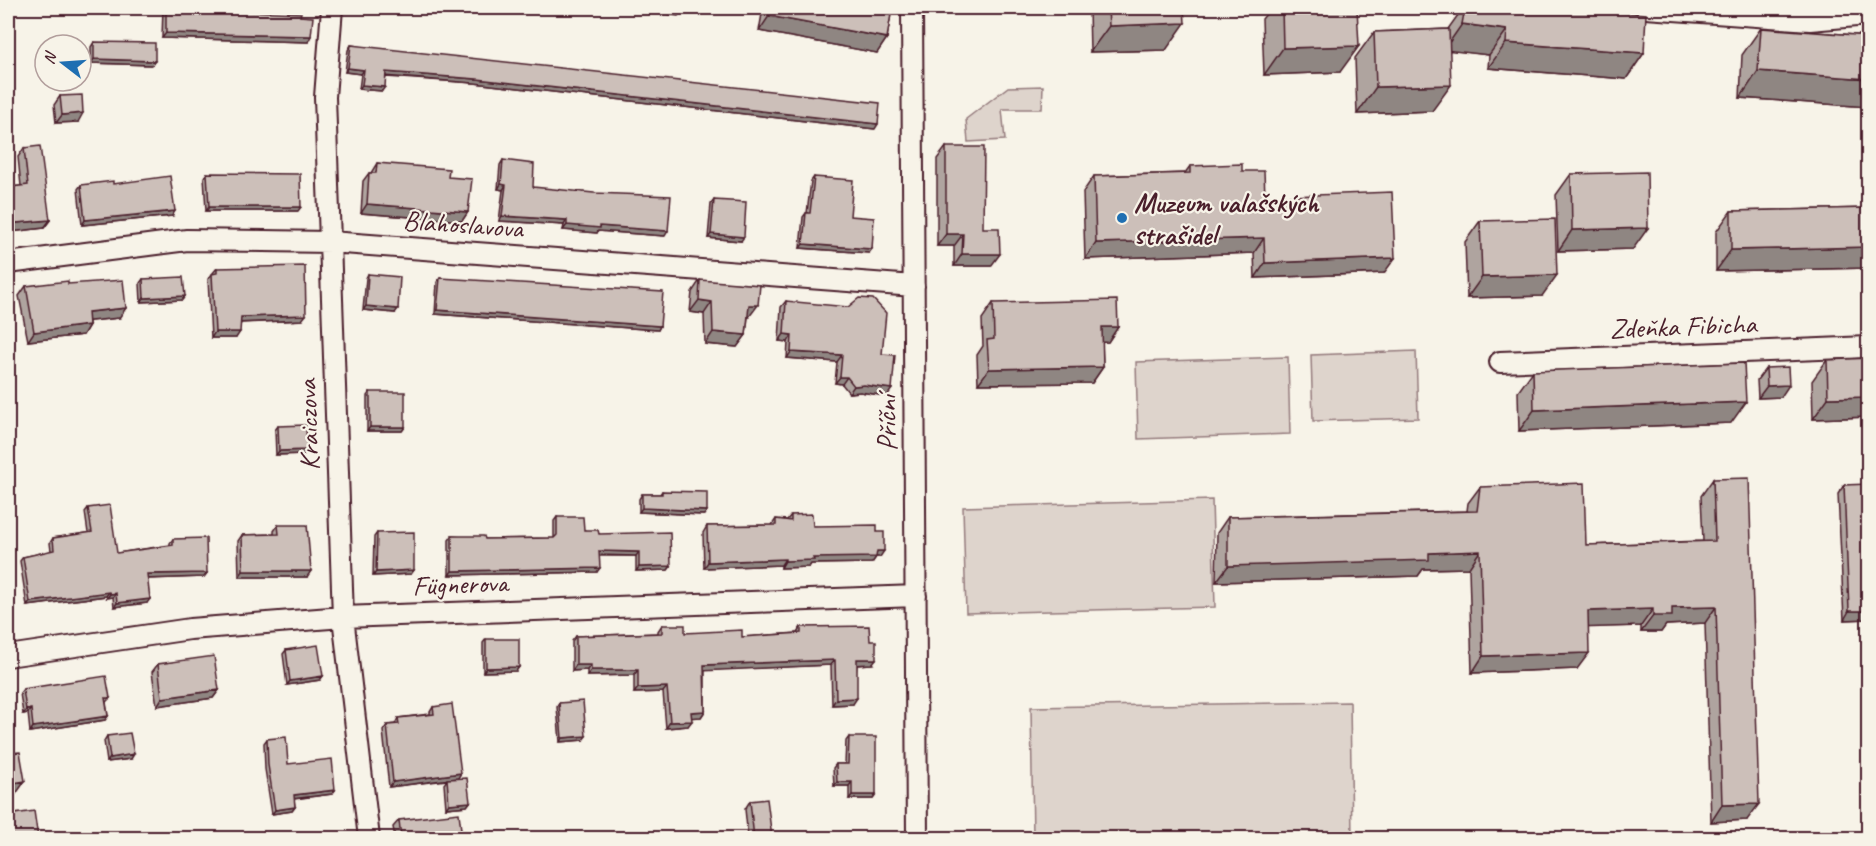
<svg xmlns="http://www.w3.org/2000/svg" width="1876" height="846" viewBox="0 0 1876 846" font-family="Caveat,sans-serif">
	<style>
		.green { fill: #ded4cc; stroke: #947a7c; stroke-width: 1.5 }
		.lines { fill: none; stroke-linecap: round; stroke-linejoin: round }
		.minor-casing { stroke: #4a1f2b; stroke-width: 24 }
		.minor { stroke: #f7f3e8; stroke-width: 20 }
		.wall { fill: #afa49f; stroke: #4a1f2b; stroke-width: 1.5 }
		.shaded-wall { fill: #8f8682; stroke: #4a1f2b; stroke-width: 1.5 }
		.building { fill: #ccbfb9; stroke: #4a1f2b; stroke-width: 1.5 }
		.poi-dot { fill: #1f6fb2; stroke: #f7f3e8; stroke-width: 2 }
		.labels { text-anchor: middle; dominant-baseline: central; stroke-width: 4.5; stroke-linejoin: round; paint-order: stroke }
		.poi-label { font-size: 28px; font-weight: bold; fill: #4a1f2b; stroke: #f7f3e8; text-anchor: start }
		.street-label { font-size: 28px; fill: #4a1f2b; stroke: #f7f3e8 }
	</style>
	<rect width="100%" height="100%" fill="#f7f3e8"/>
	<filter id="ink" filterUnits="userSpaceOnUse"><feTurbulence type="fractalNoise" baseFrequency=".0167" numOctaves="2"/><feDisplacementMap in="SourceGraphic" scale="12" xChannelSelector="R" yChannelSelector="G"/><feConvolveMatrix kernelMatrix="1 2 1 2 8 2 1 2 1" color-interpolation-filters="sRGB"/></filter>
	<g filter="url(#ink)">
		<path class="green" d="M1043,86l-1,23h-40l3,31 -37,2 -2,-23 42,-32z
			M1416,351l2,67 -105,3 -2,-66z
			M1288,357l2,77 -152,5 -2,-77z
			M1212,500l3,107 -249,6 -3,-106z
			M1350,702l2,136h-319l-2,-131z"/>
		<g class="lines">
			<g class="minor-casing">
				<path id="minor" d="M332,8l-7,89 18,520 26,221
					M912,8l5,830
					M1646,8l164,12 58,-5
					M8,263l179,-23 143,2 584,44
					M1500,362l368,-15
					M8,656l182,-27 153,-12 573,-21"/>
			</g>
			<use href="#minor" class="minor"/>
		</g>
		<path class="wall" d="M163,8h27v1l110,7 8,26 -146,-4z
			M763,8h129l-5,30 -10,15 -118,-22z
			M1089,8h95l-18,42 -76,2z
			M1271,8h86l-17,64 -76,3 -2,-56z
			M1463,8h19l22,2 2,-2h51l87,45 -18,26 -138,-11 1,-13 -39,-5 -18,61 -75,3 -2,-56 19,-26 74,-3z
			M1761,28l108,8v71l-129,-9 2,-43z
			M94,42l58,23 -61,-2v-16z
			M351,45l524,84 -401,-46 -88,-6 -4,14 -23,-2 2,-15 -16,-2 3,-22z
			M60,96l18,26 -22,1 -2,-18z
			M946,147l45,119h-37v-20h-17v-87z
			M24,148l26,72 -6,8 -34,4 -1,-2h-1v-38l3,-5 10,-1 -3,-29z
			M503,160l30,27 132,49 -67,-5 -1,2 -34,-3 1,-5 -65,-4 4,-31 -5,-1 2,-24z
			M377,163l71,14 20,35 -6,9 -101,-8 2,-32 6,-8h2z
			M1190,166l52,5 23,26 119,76 -129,5 -1,-25 -169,6 -2,-67 11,-16 91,-3z
			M207,173l91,38h-92l-2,-34z
			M1571,174l62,75 -75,2 -2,-56z
			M814,177l36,39 19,37 -69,-5 3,-31 3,-4h1l4,-32z
			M113,184l59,32 -90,9 -4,-36 3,-4z
			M714,200l27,41 -33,-3 3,-34z
			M1869,208v60l-153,3v-39l15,-21z
			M1480,221l62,75 -75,2 -2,-56z
			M217,268l85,52 -61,3 -5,15h-25l-3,-59z
			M368,274l27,39 -32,-3 3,-32z
			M440,278l220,48 -2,4 -223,-16 2,-32z
			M143,279l42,17 -3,4 -41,2 -1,-19z
			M700,280l49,37h-1l-2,18 -9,12 -32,-3 -1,-30 -14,-2 2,-20z
			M68,284l51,34 -30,3v4l-6,10 -55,6 -9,-45 7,-10z
			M786,301l96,53 5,42 -27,-4 -11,1 -7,-9 -7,-1 2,-21 -50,-4 1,-16 -9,-1 2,-34z
			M993,303l125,24 -10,15h-6l1,25 -11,16 -114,1 -1,-29 6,-9 -1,-27z
			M1869,358v59l-56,2 -1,-38 15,-21z
			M1766,368l15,29 -23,1 -1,-18z
			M1533,371l198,52 -212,8 -1,-39z
			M370,392l35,35 -3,4h-35v-35z
			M278,426l29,24 -3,4 -28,1 -1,-25z
			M1713,479l34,341 -36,2 -6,-199 -39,2 -5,7h-20v-6l-53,1 -11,42 -105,4 -3,-105 -46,1 -5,7 -202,6 1,-49 11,-16 239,-6 1,-8 12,-16 106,58 117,-4 -2,-45z
			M1844,485l25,134 -25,1 -6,-126z
			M662,491l42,24 -65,-3v-13l3,-5h18z
			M88,508l29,45 53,-8v-2l3,-4 34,34 -3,4 -57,2v24l-33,4 -1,-10 -6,1 -1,-2 -79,10 -7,-45 3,-4 28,-6 -1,-8 3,-5 35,-5 -3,-21z
			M791,515l22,11 64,6 3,25h-4l-4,6 -61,1 -2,3 -28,1v-3l-77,3 -1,-35 4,-7 65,-1 4,-6 11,1z
			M557,517l27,13 15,4 72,32 -3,4 -32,1v-15h-37l-2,16 -148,3v-35l3,-4 33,3 69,-1v-17z
			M278,525l29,52h-68l-1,-36 4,-6 32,-1v-3z
			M377,533l37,37 -3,4 -38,2 1,-39z
			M662,625l23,8 57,4 55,-4 4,-6 71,37 -15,1 -4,39 -21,1 -1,-40 -126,5v41l-4,6h-9l-4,9 -22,2 -3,-36 -29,1v-18l-47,1v-6l-15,1v-30l4,-5 82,-3v-2z
			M486,639l33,28 -3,4 -33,1v-29z
			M286,650l37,26 -3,4 -33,5 -4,-31z
			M158,664l61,26 -6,8 -56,8 -5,-34z
			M23,689l87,9 -4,4 2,14 -3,4 -75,12 -2,-19 -5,1 -3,-21z
			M559,703l24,37 -23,2 -3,-35z
			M433,707l25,71 -9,1 21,23 -3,4 -21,2 -2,-24 3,-4 -58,7 -6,-56 4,-6 8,-1 3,-6 32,-4v-2z
			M107,736l24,23 -24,3 -3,-21z
			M849,737l27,58 -3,4h-24v-13h-15l-1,-18 3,-4h9l1,-23z
			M267,739l21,25 47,26 -3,4 -38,5 1,8 -3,4 -20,3 -7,-45 -1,-26z
			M750,801l22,37h-24l-3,-29z
			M399,820l63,18h-67l-2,-11z"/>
		<path class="shaded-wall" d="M629,8h55l-6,8z
			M999,8h75l-2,3 -76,2z
			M769,16l118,22 -10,15 -118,-22z
			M1185,23l-19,27 -76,2 19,-26z
			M1462,24l45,6 -18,25 -45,-5z
			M166,33l145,3 -3,6 -146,-4z
			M1506,43l138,10 -18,26 -138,-11z
			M1359,46l-19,26 -76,3 19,-27z
			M94,59l61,2 -3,4 -61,-2z
			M348,68l16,2 -3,4 -16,-2z
			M1758,71l111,8v28l-129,-9z
			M386,72l91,7 401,45 -3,5 -401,-46 -91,-7z
			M362,85l23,2 -3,4 -23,-2z
			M1451,85l-19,26 -75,3 19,-27z
			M83,113l-5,9 -22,1 6,-8z
			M501,184l5,1 -3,5 -5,-1z
			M367,204l101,8 -6,9 -101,-8z
			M209,207h92l-3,4h-92z
			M175,211l-3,5 -90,9 3,-5z
			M502,216l65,4 -3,5 -65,-4z
			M50,220l-6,8 -34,4 6,-9z
			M15,221l-6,9h-1v-8z
			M567,225l33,1 68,5 -3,5 -67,-5 -1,2 -34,-3z
			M1648,228l-15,21 -75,2 14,-21z
			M711,234l33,3 -3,4 -33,-3z
			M946,234h17l-9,12h-17z
			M1264,238l-10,15 -169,6 11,-16z
			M803,244l69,5 -3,4 -69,-5z
			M1869,247v21l-153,3 15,-21z
			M962,254h38l-9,12h-37z
			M1395,258l-11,15 -129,5 10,-15z
			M1557,275l-15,21 -75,2 15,-21z
			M185,296l-3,4 -41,2 3,-4z
			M699,300l13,2 -8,12 -14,-2z
			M749,305h9l-9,12h-9z
			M366,306l32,3 -3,4 -32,-3z
			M126,308l-7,10 -38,4 7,-10z
			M437,310l223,16 -2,4 -223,-16z
			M306,315l-4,5 -66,3 5,-6z
			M89,325l-6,10 -55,6 6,-9z
			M1102,327h16l-10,15 -17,1z
			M215,332h25l-4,6h-25z
			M713,332l33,3 -9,12 -32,-3z
			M784,334l8,1 -4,7 -9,-1z
			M791,352l51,3 -5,7 -50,-4z
			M1103,367l-11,16 -114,1 11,-15z
			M840,377h7l-5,7 -7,-1z
			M864,385l28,4 -5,7 -27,-4 -11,1 5,-7z
			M1789,385l-8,12 -23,1 9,-12z
			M1869,397v20l-56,2 15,-21z
			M1746,402l-15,21 -212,8 15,-21z
			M370,427h35l-3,4h-35z
			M307,450l-3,4 -28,1 3,-4z
			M642,508l65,3 -3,4 -65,-3z
			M599,551l40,1 -3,4 -40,-1z
			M877,551h7l-4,6h-4l-4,6 -61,1 -2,3 -28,1 4,-7z
			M1480,551l-11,17 -46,1 -5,7 -202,6 12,-16 201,-13z
			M785,559l-4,6 -77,3 4,-6z
			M671,566l-3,4 -32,1 3,-4z
			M600,568l-3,4 -148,3 3,-4z
			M414,570l-3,4 -38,2 3,-4z
			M243,571h68l-4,6h-68z
			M207,573l-3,4 -60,2 3,-5z
			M109,592l-3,4 -79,10 3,-4z
			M116,593l-3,4 -6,1 3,-4z
			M150,599l-3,4 -33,4 3,-4z
			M1716,607l-11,16 -39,2 -5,7h-20l12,-16 19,-8z
			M1653,609l-12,17 -65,2 12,-17z
			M1849,611h20v8l-25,1z
			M1589,653l-12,16 -105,4 11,-17z
			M857,659h19l-4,5 -19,1z
			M835,660l-4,5 -130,6 3,-6z
			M576,665h15l-4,5 -15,1z
			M519,667l-3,4 -33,1 3,-4z
			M591,670h47l-4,5 -47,1z
			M323,676l-3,4 -33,5 3,-4z
			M667,687l-4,5 -29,1 4,-5z
			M219,690l-6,8 -56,8 5,-8z
			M857,698l-4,6 -21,1 4,-6z
			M31,709l-3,4 -5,1 3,-4z
			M705,711l-4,6 -14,1 4,-6z
			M108,716l-3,4 -75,12 3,-5z
			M692,721l-4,5 -22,2 4,-6z
			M586,736l-3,4 -23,2 2,-4z
			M134,754l-3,5 -24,3 3,-4z
			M461,773l-3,5 -69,9 4,-5z
			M25,781l-14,20h-3v-17z
			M837,782h15l-3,4h-15z
			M335,790l-3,4 -41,5 3,-4z
			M852,795h24l-3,4h-24z
			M470,802l-3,4 -21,2 3,-4z
			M1759,804l-12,16 -36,2 11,-17z
			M295,807l-3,4 -20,3 3,-4z"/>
		<path class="building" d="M166,8h24v1l111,4 -1,3 13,1 -2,19 -145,-3z
			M771,8h121l-5,30 -118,-22z
			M1108,8h76l1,15 -76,3z
			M1282,8h75l2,38 -76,2z
			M1465,8h17l26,3v-3h49l89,6 -2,39 -138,-10 1,-13 -45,-6z
			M1761,28l108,8v43l-111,-8z
			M1449,29l2,56 -75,2 -2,-55z
			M94,42l61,1v18l-61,-2z
			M351,45l529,58 -2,21 -401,-45 -91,-7 -1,15 -23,-2 2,-15 -16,-2z
			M82,95l1,18 -21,2 -2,-19z
			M40,146l10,74 -34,3 -1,-2 -7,1v-24l5,-1 -2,-10 17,-2 -4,-37z
			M946,147h38l-1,81h16l1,26h-38l1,-20h-17z
			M503,160l31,4 -1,23 61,6 77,3 -3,35 -68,-5v2l-33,-3v-5l-65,-4 4,-31 -5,-1z
			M377,163l72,6 -1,8 24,2 -4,33 -101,-8 2,-31h7z
			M1242,164v7h22l1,26 127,-5 3,66 -130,5 -1,-25 -168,5 -2,-67 96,-3v-7z
			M1647,172l1,56 -76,2 -1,-56z
			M207,173l93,1 1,33h-92z
			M170,176l5,35 -90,9 -4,-35 32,-4v3z
			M814,177l39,3 -3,36 24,2 -2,31 -69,-5 3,-31h4z
			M714,200l32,2 -2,35 -33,-3z
			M1869,208v39l-138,3v-39z
			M1555,219l2,56 -75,2 -2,-56z
			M305,266l1,49 -65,2 -1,15h-25l-3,-58 5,-1v-5z
			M368,274l32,3 -2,32 -32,-3z
			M183,277l2,19 -41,2 -1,-19z
			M440,278l223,14 -3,34 -223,-16z
			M123,280l3,28 -38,4 1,13 -55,7 -8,-46 42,-5v3z
			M700,280l60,5 -2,20h-9l-3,30 -33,-3 -1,-30 -13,-2z
			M859,298l14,1 13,14 -4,41 13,1 -3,34 -28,-4 -10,1 -7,-9h-7l2,-22 -51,-3 1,-17 -8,-1 2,-33 62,6z
			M1117,300l1,27h-16l1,40 -114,2 -2,-29 7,-1 -1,-36z
			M1869,358v39l-41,1 -1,-38z
			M1744,363l2,39 -212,8 -1,-39z
			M1788,367l1,18 -22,1 -1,-18z
			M370,392h35v35h-35z
			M306,425l1,25 -28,1 -1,-25z
			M1749,478l10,326 -37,1 -6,-198 -44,1v8h-19v-7l-65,2 1,42 -106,3 -3,-105 -51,2v7l-201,6v-49l249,-6 3,-24 104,-4 2,62 129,-4 -2,-62z
			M1869,484v127h-20l-5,-126z
			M662,491l45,1v19l-65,-3v-14h20z
			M110,505l7,48 56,-8v-6l33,-1 1,35 -60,1 3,25 -33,4 -1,-10 -6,1 -1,-2 -79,10 -7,-45 31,-7 -1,-12 39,-6 -4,-24z
			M812,514l1,12 64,-1v7h7v19h-7l-1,6 -63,1 1,2 -29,1v-2l-77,3 -1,-36 69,-1v-6l15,2v-6z
			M557,517h26l1,13h14l1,4 71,-2 1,34 -32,1v-15l-40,-1 1,17 -148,3v-35h32l1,3 69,-1 3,-3z
			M278,525h29l4,46h-68l-1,-36 37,-1z
			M414,532v38l-38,2 1,-39z
			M662,625h23v8l57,-3v7l59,-4v-6l68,-1 1,15h6v18h-19v39l-21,1 -1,-39 -131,5 1,46 -14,1 1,9 -22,1 -3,-35 -29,1v-18h-47v-5h-15v-29l86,-3z
			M486,639h33v28l-33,1z
			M318,645l5,31 -33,5 -4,-31z
			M214,656l5,34 -57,8 -4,-34z
			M106,676l4,22h-5l3,18 -75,11 -2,-18 -5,1 -3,-21z
			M583,701l3,35 -24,2 -3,-35z
			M452,704l9,69 -68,9 -6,-57 12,-1 -1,-6 36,-4 -1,-7z
			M130,733l4,21 -24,4 -3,-22z
			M286,737l2,27 44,-5 3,31 -41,5 1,12 -20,3 -7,-45 -1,-26z
			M849,737h27v58h-24v-13h-15l-1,-18h12z
			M20,752l5,29 -17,3v-31z
			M467,778l3,24 -21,2 -2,-25z
			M767,799l5,39h-18l-4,-37z
			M34,811l4,27h-30v-23z
			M459,813l3,25h-61l-2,-18z"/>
	</g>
	<circle class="poi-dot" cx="1122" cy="218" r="6"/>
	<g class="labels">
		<g class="poi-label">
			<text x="1134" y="202">Muzeum valašských<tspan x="1134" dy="32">strašidel</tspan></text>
		</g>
		<g class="street-label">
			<text transform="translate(463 224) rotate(4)">Blahoslavova</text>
			<text transform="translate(1683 326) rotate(-2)">Zdeňka Fibicha</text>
			<text transform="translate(886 423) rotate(-90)">Příční</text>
			<text transform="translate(308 425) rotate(-92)">Kraiczova</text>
			<text transform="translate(460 584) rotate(-2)">Fügnerova</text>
		</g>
	</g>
	<rect width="1876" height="846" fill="none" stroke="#f7f3e8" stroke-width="30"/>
	<rect x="15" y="15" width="1846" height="816" fill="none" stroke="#4a1f2b" stroke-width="2" filter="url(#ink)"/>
	<g transform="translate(63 63) rotate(287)"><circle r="28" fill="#f7f3e8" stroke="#b29e9c" stroke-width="1.5"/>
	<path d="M0-4.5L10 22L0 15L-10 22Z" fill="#1f6fb2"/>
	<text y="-9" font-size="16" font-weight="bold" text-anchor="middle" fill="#4a1f2b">N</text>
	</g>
</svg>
